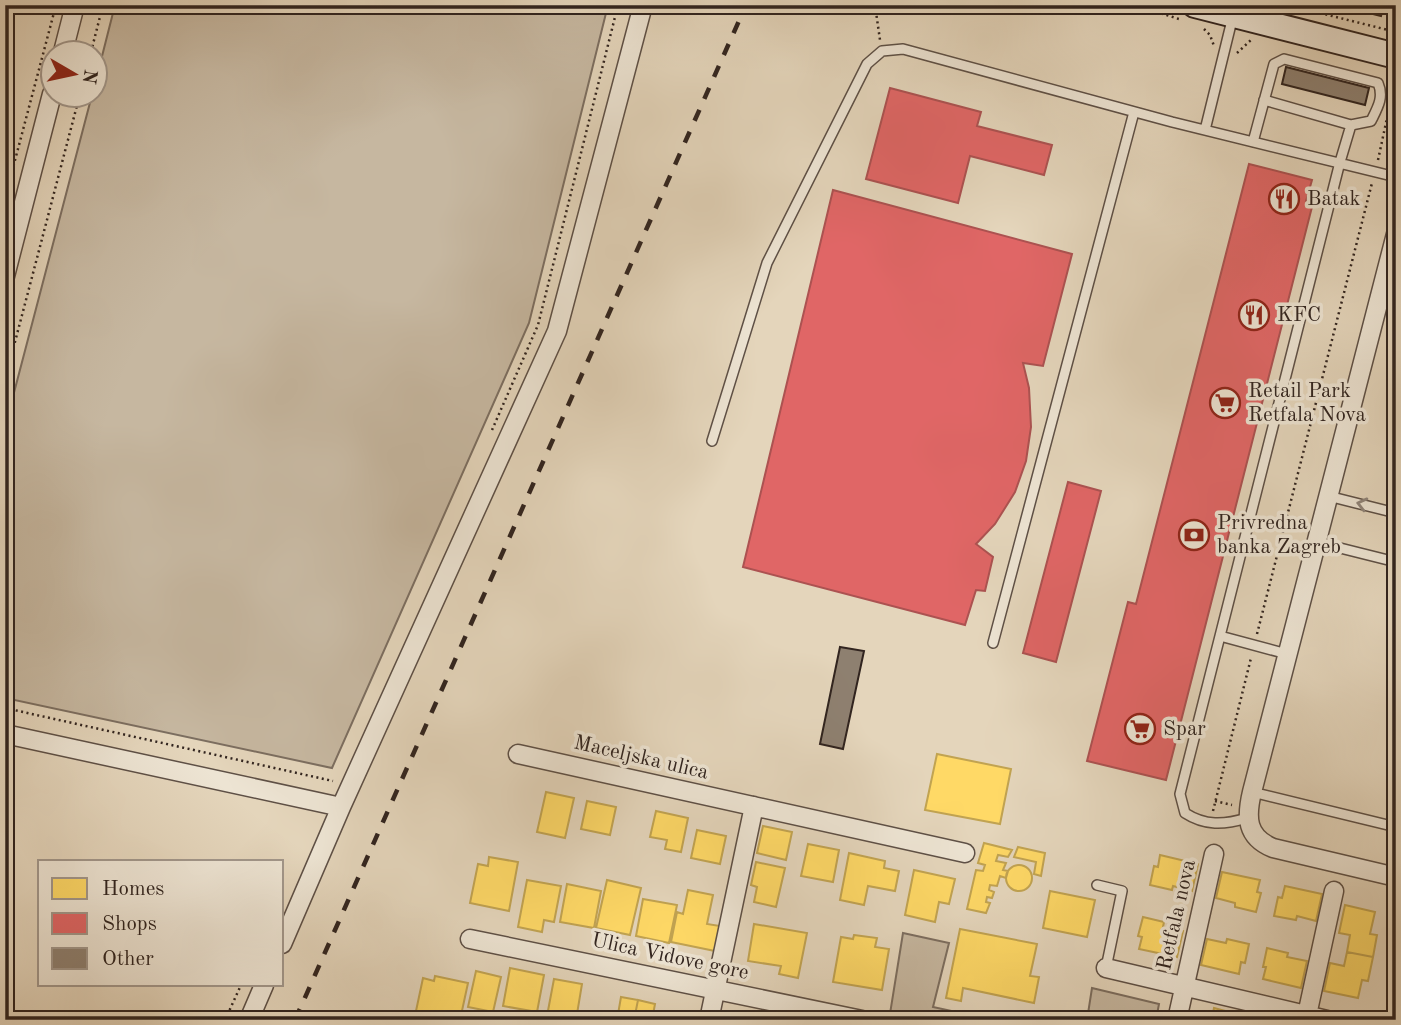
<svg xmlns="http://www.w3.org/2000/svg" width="1401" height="1025" viewBox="0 0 1401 1025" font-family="'Old Standard TT',serif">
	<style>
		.green { fill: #c6b7a0; stroke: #7c6e60; stroke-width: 2 }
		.homes { fill: #ffd966; stroke: #c1a351; stroke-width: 2 }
		.shops { fill: #e06666; stroke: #ac5251; stroke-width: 2 }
		.building { fill: #8e8070; stroke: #31241f; stroke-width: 2 }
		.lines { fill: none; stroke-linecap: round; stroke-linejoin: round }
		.service-casing { stroke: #5e5046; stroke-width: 12 }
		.minor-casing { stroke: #5e5046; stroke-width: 21 }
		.secondary-casing { stroke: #31241f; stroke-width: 28 }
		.path { stroke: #31241f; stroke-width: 2.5; stroke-dasharray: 2 3.5; stroke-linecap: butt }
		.service { stroke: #ede4d3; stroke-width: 9 }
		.minor { stroke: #ede4d3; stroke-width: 18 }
		.secondary { stroke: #ede4d3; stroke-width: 24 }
		.rail { stroke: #31241f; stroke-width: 4.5; stroke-dasharray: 12 12; stroke-linecap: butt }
		.oneway { stroke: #8f8479 }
		.labels { text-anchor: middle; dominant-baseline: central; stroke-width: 7; stroke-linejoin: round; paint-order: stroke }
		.poi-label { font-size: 21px; fill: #31241f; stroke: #ede4d3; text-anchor: start }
		.street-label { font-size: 21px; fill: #31241f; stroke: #ede4d3 }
	</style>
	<rect width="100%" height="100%" fill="#e4d5bb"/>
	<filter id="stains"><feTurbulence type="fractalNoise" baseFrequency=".00286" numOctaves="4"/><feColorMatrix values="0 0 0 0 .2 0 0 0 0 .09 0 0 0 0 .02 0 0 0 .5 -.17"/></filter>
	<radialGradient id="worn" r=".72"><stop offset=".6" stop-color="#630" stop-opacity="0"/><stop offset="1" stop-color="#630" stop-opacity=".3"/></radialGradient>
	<path class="green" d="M115,5h493l-79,318 -197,445 -327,-70v-271l87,-332 2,-1 1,-10z
		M903,933l46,10 -16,64 60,13h-104z
		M1092,988l67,16 -3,16h-69z"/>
	<path class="homes" d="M937,754l74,15 -11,55 -75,-14z
		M546,792l28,6 -9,40 -28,-6z
		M587,801l29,6 -6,28 -29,-6z
		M656,811l32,7 -7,34 -16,-3 2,-9 -17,-3z
		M763,826l29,6 -6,28 -29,-7z
		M697,830l29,6 -6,28 -29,-6z
		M984,843l28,7 -4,7 -10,-2 -2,6 10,2 -3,7 5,1 -2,7 -6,-2 -3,10 -7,-1 -1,5 5,2 -2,6 -5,-1 -1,5 4,1 -4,10 -19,-4 9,-39 7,1 2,-6 -7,-2z
		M808,844l31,6 -6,32 -32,-6z
		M1018,847l27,6 -4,23 -7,-2 2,-12 -22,-5z
		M849,853l36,8 -1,7 15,3 -4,20 -27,-5 -4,19 -24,-5z
		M1160,855l38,9 -6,27 -19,-5 -1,4 -22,-5 4,-19 4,1z
		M489,857l29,5 -9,49 -39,-8 8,-39 10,2z
		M756,862l29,6 -9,39 -22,-5 3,-15 -6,-2z
		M1006 878a13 13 0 1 1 26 0a13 13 0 1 1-26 0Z
		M914,870l41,9 -6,25 -10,-2 -4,20 -30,-7z
		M1222,872l38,8 -3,12 4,1 -5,19 -21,-5v-4l-19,-5z
		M527,880l34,6 -7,36 -10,-2 -2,12 -24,-5z
		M607,880l34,8 -11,47 -34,-7z
		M567,884l34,7 -7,37 -34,-6z
		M1285,886l37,8 -6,27 -19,-5 -1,4 -22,-4 4,-19 4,1z
		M688,890l25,5 -6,29 13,2 -5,25 -44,-9 6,-30 6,2z
		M1050,891l45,9 -8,37 -44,-9z
		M643,899l34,6 -8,38 -33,-7z
		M1345,905l30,7 -5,22 7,1 -4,22 -26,-5 3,-17 -11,-2z
		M1143,917l21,5 -1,5 20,4 -6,26 -38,-8 3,-12 -4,-1z
		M754,924l53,9 -9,45 -19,-4 2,-8 -33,-5z
		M960,929l77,15 -7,32 9,1 -5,26 -71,-15 -2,13 -15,-3z
		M854,935l23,3 -2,9 14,2 -7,41 -49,-8 8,-45 12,2z
		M1207,939l19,4 1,-4 22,5 -4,19 -4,-1 -2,12 -38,-9z
		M1267,948l21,5 -1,4 20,4 -6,27 -38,-9 3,-12h-3z
		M1347,952l26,5 -5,24 -6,-1 -4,18 -34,-7 6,-28 14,3z
		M510,968l34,7 -7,37 -34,-6z
		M476,971l25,6 -8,35 -25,-5z
		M435,976l33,7 -8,37 -44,-9 7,-33 11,3z
		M554,979l28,5 -6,36 -29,-4z
		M621,997l17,3 -4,20h-17z
		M638,1000l17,4 -3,16h-18z
		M1214,1008l15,4 -2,8h-38l2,-7 21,5z"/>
	<path class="shops" d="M890,88l91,24 -4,14 75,19 -8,30 -74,-19 -12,47 -92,-24z
		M1249,164l63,16 -6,21 7,2 -147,577 -79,-19 41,-159 8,2z
		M833,190l239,64 -29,112 -20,-3 6,25 2,39 -5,34 -11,31 -20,32 -19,20 17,13 -8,34 -9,-1 -11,35 -222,-58z
		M1068,482l33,9 -45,171 -33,-9z"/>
	<path class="building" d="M1363,5h21l-3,11 -20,-5z
		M1286,67l83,21 -4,17 -83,-21z
		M840,647l24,4 -21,98 -23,-5z"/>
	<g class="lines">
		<g class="service-casing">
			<path id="service" d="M1264,100l87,25
				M1205,130l28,-114
				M712,441l55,-178 100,-199 15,-13 21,-2 269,73 224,55
				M1328,496l68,17
				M1316,542l80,20
				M1220,636l67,18
				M993,643l141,-531
				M1252,792l144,35
				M1247,818c-23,7 -42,8 -62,-5l-5,-19 160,-632 11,-37 20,-4c7,-14 13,-24 7,-38l-94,-24 -10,5 -21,78
				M1097,885l25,6 -16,77"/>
		</g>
		<g class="minor-casing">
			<path id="minor" d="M63,52l12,-47
				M1396,234l-144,558c-6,25 -6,45 21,56l123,29
				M5,276l47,-182
				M5,734l336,73
				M518,754l447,99
				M470,939l392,81
				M282,944l59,-137 216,-476 86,-326
				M1106,968l221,52
				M1307,1015l27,-124
				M249,1020l15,-35
				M709,1020l45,-214
				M1177,1020l37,-166"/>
		</g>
		<g class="secondary-casing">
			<path id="secondary" d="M1195,5l201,51"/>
		</g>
		<path class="path" d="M875,5l5,35
			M1135,5l44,14
			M1288,5l108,27
			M1204,29l6,6 4,11
			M91,52l12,-47
			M1237,53l15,-14
			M1393,91l3,-10
			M1378,160l9,-42
			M5,198l51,-193
			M5,380l75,-286
			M492,430l46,-105 80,-320
			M1257,634l115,-451
			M5,708l328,73
			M1215,801l17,4
			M1213,811l38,-153
			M225,1020l16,-35"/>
		<use href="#service" class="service"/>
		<use href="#minor" class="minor"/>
		<use href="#secondary" class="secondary"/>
		<path class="rail" d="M295,1020l451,-1015"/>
	</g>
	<defs><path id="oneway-chevron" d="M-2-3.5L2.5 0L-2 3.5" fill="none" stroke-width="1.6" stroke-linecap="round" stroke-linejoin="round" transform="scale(1.75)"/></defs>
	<use class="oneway" href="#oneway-chevron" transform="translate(1362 504) rotate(-166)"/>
	<defs>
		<g id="restaurant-ring" transform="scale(1.575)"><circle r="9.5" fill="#ede4d3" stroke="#8f2418" stroke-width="1.5"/><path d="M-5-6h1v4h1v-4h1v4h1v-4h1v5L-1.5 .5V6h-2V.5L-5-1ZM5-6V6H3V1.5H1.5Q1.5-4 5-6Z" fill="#8f2418"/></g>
		<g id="supermarket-ring" transform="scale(1.575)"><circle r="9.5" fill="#ede4d3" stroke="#8f2418" stroke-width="1.5"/><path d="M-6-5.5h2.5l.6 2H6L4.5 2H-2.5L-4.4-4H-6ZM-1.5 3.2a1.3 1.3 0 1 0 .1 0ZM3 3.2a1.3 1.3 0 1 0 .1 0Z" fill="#8f2418"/></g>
		<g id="bank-ring" transform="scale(1.575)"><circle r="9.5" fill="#ede4d3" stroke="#8f2418" stroke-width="1.5"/><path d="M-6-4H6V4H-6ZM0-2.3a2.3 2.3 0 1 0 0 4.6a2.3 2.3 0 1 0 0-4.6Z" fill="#8f2418"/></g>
	</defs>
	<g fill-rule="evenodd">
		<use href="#restaurant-ring" x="1284" y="199"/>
		<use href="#restaurant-ring" x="1254" y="315"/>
		<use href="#supermarket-ring" x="1225" y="403"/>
		<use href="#bank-ring" x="1194" y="535"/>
		<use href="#supermarket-ring" x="1140" y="729"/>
	</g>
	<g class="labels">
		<g class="poi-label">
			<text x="1307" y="199">Batak</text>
			<text x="1277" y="315">KFC</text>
			<text x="1248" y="391">Retail Park<tspan x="1248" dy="24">Retfala Nova</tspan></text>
			<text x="1217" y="523">Privredna<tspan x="1217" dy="24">banka Zagreb</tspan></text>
			<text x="1163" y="729">Spar</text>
		</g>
		<g class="street-label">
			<text transform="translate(641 758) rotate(13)">Maceljska ulica</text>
			<text transform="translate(1177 915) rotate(-77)">Retfala nova</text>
			<text transform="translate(670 957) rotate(12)">Ulica Vidove gore</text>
		</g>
	</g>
	<rect width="1401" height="1025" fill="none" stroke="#e4d5bb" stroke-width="28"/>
	<rect x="7" y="7" width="1387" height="1011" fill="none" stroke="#31241f" stroke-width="3.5"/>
	<rect x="14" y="14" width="1373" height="997" fill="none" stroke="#31241f" stroke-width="2"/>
	<rect x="38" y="860" width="245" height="126" fill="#ede4d3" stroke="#a2978b" stroke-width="2"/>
	<rect x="52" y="878" width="35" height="21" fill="#ffd966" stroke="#a2978b" stroke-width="2"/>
	<text x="102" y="895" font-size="21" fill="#31241f">Homes</text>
	<rect x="52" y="913" width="35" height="21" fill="#e06666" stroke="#a2978b" stroke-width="2"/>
	<text x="102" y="930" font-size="21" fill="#31241f">Shops</text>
	<rect x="52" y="948" width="35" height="21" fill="#8e8070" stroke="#a2978b" stroke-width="2"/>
	<text x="102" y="965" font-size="21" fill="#31241f">Other</text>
	<g transform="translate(74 74) rotate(99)"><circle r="33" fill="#ede4d3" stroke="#a2978b" stroke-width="2"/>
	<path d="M0-5L12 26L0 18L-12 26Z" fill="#8f2418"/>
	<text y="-10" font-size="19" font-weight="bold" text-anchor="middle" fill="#31241f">N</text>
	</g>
	<rect width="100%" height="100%" filter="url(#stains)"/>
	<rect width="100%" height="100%" fill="url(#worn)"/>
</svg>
